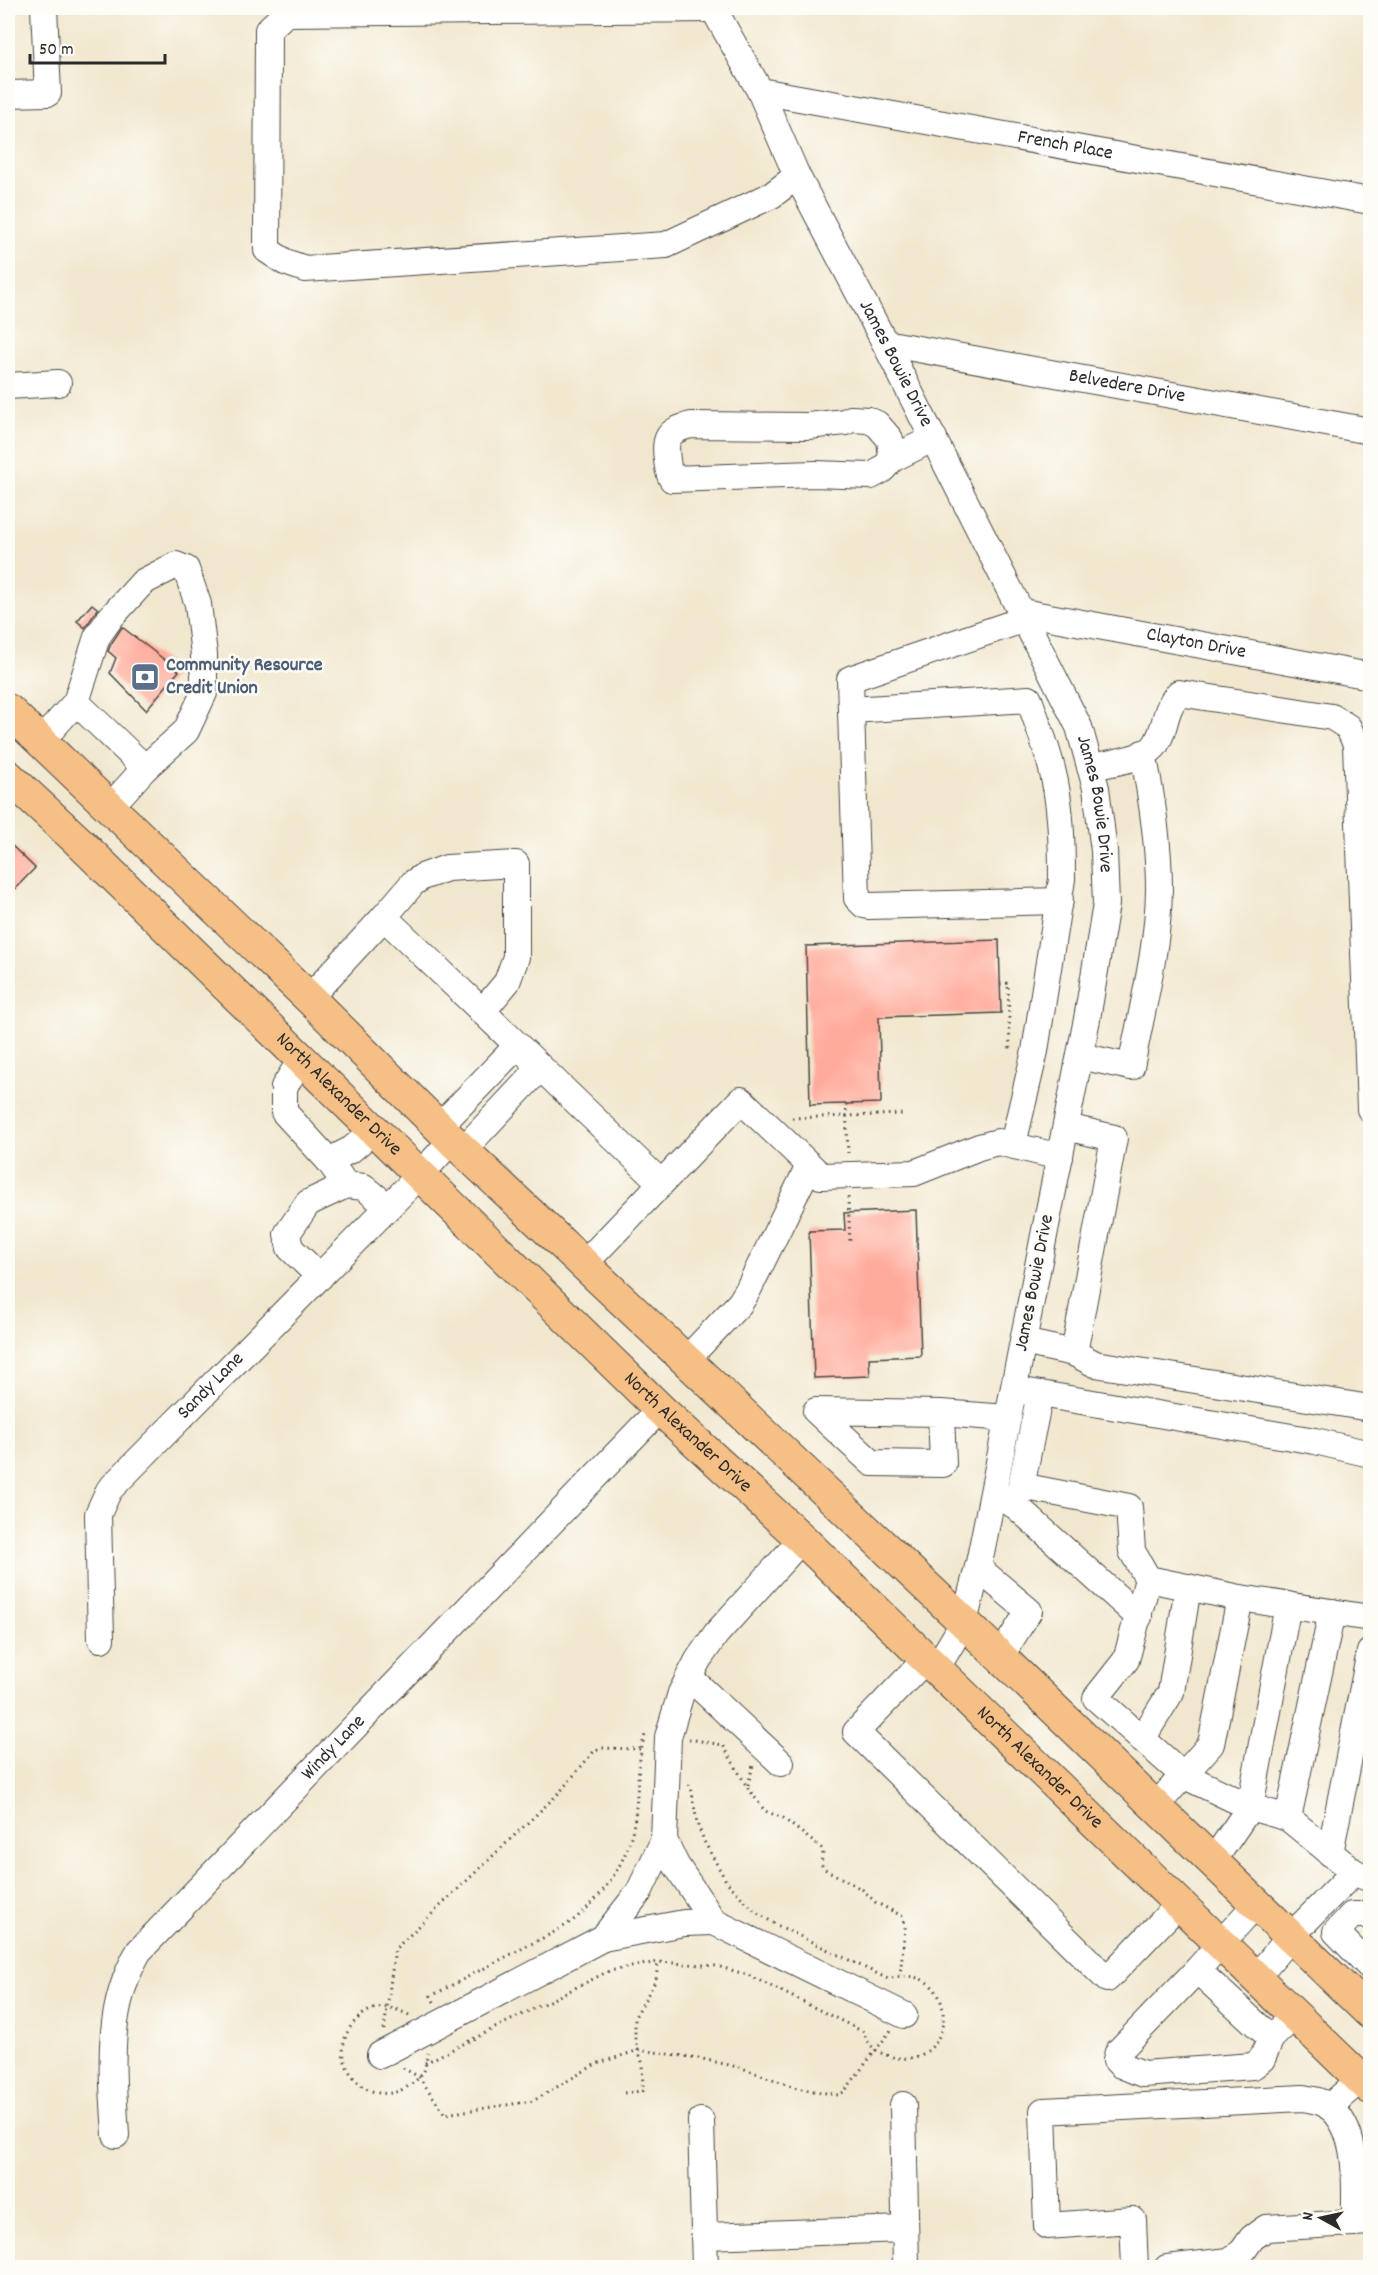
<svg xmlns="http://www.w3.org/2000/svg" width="1378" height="2275" viewBox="0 0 1378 2275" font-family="Dekko,sans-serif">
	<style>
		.building { fill: #ffab9b }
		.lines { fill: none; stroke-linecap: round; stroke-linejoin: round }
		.minor-casing { stroke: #494743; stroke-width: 28 }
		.major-casing { stroke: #494743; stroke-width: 34 }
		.path { stroke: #494743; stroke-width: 3; stroke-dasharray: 1.5 4.5; stroke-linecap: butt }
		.minor { stroke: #fff; stroke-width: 26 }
		.major { stroke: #f5bf86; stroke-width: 32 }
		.labels { text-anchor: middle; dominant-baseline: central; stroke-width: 5; stroke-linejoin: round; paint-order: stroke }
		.street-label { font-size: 20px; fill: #2b2b2b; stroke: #fdfcf7 }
		.service-label { font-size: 20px; font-weight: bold; fill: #4e5e75; stroke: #fdfcf7; text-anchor: start }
	</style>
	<rect width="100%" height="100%" fill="#fdfcf7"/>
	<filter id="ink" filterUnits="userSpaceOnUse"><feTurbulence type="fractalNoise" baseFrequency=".0167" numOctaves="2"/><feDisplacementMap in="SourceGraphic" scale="12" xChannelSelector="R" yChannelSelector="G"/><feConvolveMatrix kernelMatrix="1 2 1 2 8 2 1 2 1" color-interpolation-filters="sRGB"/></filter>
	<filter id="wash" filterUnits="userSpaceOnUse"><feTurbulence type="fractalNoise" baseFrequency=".008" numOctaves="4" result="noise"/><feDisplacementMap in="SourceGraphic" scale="24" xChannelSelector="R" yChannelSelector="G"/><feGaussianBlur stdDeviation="1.35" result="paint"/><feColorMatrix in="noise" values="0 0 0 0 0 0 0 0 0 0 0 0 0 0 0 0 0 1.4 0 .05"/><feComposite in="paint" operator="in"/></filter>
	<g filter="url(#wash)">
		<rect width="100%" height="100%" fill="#f1e7ce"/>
		<g id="blocks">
			<path class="building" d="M92,604l6,5 -13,19 -8,-7z
				M122,627l57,44 -33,39 -36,-37 6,-15 -8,-7 3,-7z
				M8,842l27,26 -27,28z
				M999,940l2,73 -122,4 2,86 -71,2 -4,-159z
				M916,1210l5,146 -52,2 1,18 -56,2 -5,-147 36,-1 -1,-17z"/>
		</g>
	</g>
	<g filter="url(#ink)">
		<use href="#blocks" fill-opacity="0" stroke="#494743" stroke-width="1.5"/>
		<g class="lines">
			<g class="minor-casing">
				<g id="minor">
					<path id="s1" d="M713,8l47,83 37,85 88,167 194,384 17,61 8,63 2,53 -19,115 -108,544 -15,59 -28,47"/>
					<path d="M714,9l-428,4 -18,17 -1,220 18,12 20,7 361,-24 106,-50 25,-19"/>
					<path id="s2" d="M760,91l610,110"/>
					<path d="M8,94l40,-1 -4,-85"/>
					<path id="s3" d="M885,343l485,88"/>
					<path d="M8,386l50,-3"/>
					<path d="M892,459l-2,-20 -13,-15 -9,-4 -17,-1 -6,3 -37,4 -117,-1c-23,6 -27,12 -24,35 1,7 1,13 5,19l143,-5 56,2 11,-6 10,-11 42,-21"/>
					<path id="s4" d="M1022,612l348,64"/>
					<path d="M1025,619l-175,60 7,219 7,7 5,1 191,-5"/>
					<path d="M76,702l21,-65 14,-20 32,-35 33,-17 10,4 12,35 6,51v38l-18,38 -41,37"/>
					<path d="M851,710l178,-11c8,23 17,46 23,70 9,35 10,73 10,110l-27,172 -22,93"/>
					<path d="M41,741l35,-39 69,66 -35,39"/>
					<path d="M1090,767c16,-3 57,-8 66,-23 11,-17 7,-34 23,-51l153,24 16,10 8,17 14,365"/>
					<path d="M384,917l277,266"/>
					<path d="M309,998l75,-81 29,-34 9,-6 25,-9 69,-4v93l-9,25 -25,30"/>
					<path d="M1080,1056l51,11c11,-58 27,-118 28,-177 0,-47 -7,-91 -16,-137"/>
					<path d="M301,1060l-17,27v25l45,49 17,24"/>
					<path d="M439,1127l78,-81"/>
					<path d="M463,1150l77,-82"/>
					<path d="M329,1161l23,-12 22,-19"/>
					<path d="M584,1264l157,-164 80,76 93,-3 65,-26 19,-5 62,15"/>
					<path d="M320,1277l-30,-29 -3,-14 21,-31 38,-18 18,2 24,20"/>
					<path d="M1023,1342l51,11 40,-215 -48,-11"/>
					<path d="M1074,1353l21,11 275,44"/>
					<path d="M686,1360l54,-57 8,-13 61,-124"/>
					<path d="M1023,1391l292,50 55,13"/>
					<path d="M1040,1394l-19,92 108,21 3,44 16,28 -22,81 -30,38 87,77 67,32 38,11 66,54"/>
					<path d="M941,1413l2,51 -71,-1 -56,-52 125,2 67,5"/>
					<path d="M994,1492l23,15 122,110"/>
					<path d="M978,1568l51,43 -29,46"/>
					<path d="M1148,1579l92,19 130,20"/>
					<path id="s5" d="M101,1639l-3,-125 11,-24 311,-315 32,-35"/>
					<path d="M926,1659l-70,73 251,247 72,-75"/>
					<path d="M689,1677l92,86"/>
					<path d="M1142,1739l29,-47 17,-105"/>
					<path d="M1156,1806l55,-62 29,-146"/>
					<path d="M1288,1818l44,-206"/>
					<path d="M664,1840l12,25 38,57 190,93"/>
					<path d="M1330,1853l40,-201"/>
					<path d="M1213,1861l37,-54 38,-202"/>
					<path d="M1256,1904l-59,66 -79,82 -2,8 5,5 22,9 110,-8 9,-7 9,-21 24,-23"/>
					<path d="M603,1938l81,-15 30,-1"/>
					<path d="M1368,1965l-32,-33 16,-17h18"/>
					<path d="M1197,1970l74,68"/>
					<path d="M1256,1977l35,-41 63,-64 16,7"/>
					<path d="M380,2055l223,-117 36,-46 25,-52 4,-103 13,-44 17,-33 18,-26 86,-95"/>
					<path d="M903,2105l3,163"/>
					<path d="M1329,2107l32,-28"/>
					<path d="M701,2121l4,147"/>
					<path id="s6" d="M116,2135c-4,-65 -11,-126 23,-184l521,-542"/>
					<path d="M704,2236l201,-7"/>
					<path d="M1135,2268l-2,-48 -86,6 -4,-115 260,-13c9,2 20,3 27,9 31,27 24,79 25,116"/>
					<path d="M1167,2268l62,-7 13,-9 10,-14 14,-10 104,-6"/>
				</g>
			</g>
			<g class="major-casing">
				<g id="major">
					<path d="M8,710l301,288 143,142 512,482 406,391"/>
					<path id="s7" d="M8,776l69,64 583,569 142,130 568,549"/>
				</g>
			</g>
			<path class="path" d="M1000,984l8,-1 2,69
				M846,1104l2,49
				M792,1118l111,-4
				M848,1197l2,46
				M689,1739l34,6 24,42 18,24 18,7 38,30 2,5 -2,10 2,5 40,22 12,12 27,14 3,12 -5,47
				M748,1785l5,-20
				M434,2002l-3,-6c31,-16 63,-33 94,-49 19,-10 43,-20 59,-36 19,-18 37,-42 45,-68 12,-35 5,-73 16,-108
				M409,2015c-16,-8 -31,-12 -47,0 -45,34 0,99 45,72 6,-4 13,-9 17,-16 2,-5 2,-12 4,-18
				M384,2030l11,-81 164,-156 36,-43 7,-2 39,1
				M425,2063l184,-92 49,-9 59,4 31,9 116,57c4,13 11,20 25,24 71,20 74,-99 -1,-77l-113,-55 -19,-12 -18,-18 -12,-13 -21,-38 -8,-20 -6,-36 -2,-3
				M403,2068l16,9 26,37 88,-13 63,-37 43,-14 59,8 44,10 55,20 41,7 6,-3 47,-62
				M624,2093l19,-2 -1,-29 -7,-21v-24l21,-37 2,-18"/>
			<use href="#minor" class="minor"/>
			<use href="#major" class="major"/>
		</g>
	</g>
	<defs>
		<g id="bank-square" transform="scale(1.5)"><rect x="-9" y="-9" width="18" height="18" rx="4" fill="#5c6f8a" stroke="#fdfcf7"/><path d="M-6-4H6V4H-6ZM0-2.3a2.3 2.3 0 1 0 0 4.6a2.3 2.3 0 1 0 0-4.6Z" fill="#fff"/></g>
	</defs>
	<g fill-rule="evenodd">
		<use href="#bank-square" x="145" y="677"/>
	</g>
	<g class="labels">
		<g class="street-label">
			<text stroke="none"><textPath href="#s2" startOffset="310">French Place</textPath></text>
			<text stroke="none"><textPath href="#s1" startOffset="400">James Bowie Drive</textPath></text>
			<text stroke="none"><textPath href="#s3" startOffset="246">Belvedere Drive</textPath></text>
			<text stroke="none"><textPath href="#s4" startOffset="177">Clayton Drive</textPath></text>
			<text stroke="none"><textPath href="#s1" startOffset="886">James Bowie Drive</textPath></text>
			<text stroke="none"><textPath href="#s7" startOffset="459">North Alexander Drive</textPath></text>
			<text transform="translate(1035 1283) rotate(-79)">James Bowie Drive</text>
			<text stroke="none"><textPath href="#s5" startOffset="297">Sandy Lane</textPath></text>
			<text stroke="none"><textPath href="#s7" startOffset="945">North Alexander Drive</textPath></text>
			<text stroke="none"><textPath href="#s6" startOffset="470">Windy Lane</textPath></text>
			<text stroke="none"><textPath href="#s7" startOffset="1431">North Alexander Drive</textPath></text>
		</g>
		<g class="service-label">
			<text x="166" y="666">Community Resource<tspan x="166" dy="23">Credit Union</tspan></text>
		</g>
	</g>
	<rect width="1378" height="2275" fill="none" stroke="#fdfcf7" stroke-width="30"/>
	<g transform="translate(1321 2218) rotate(278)" stroke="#fdfcf7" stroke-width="4.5" paint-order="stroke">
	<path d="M0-4.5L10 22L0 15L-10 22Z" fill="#2b2b2b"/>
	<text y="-9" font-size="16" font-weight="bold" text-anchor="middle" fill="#2b2b2b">N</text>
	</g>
	<path d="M30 54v9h135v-9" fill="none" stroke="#2b2b2b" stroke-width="3"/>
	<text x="39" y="54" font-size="18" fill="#2b2b2b" stroke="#fdfcf7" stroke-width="4.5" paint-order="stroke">50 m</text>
</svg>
